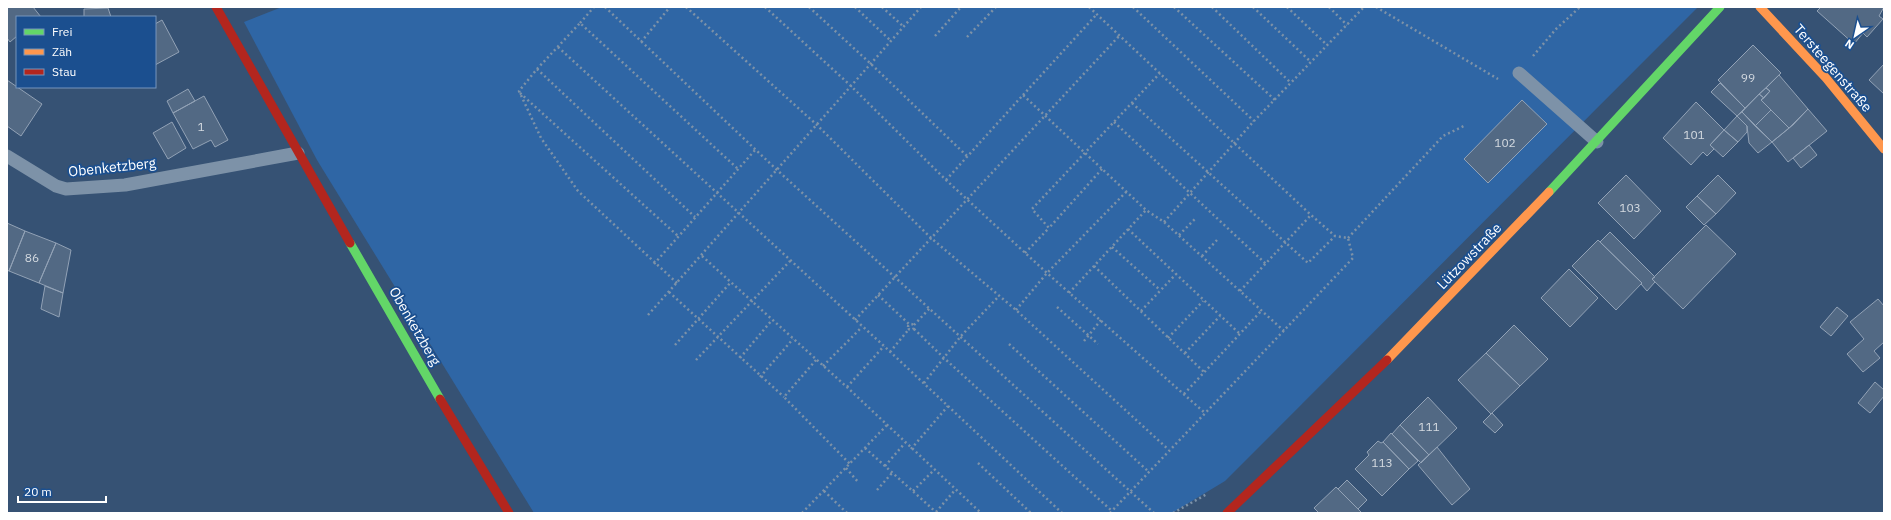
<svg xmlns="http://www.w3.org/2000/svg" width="1891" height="520" viewBox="0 0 1891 520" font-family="'IBM Plex Sans',sans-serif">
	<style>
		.green { fill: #2f66a5 }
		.building { fill: #526984; stroke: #92a2b6 }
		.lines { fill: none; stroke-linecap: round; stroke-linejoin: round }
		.path { stroke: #7d92a8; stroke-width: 2.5; stroke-dasharray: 2 3; stroke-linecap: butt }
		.lane { stroke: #7d92a8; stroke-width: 13 }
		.fast { stroke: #63d668; stroke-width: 9 }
		.slow { stroke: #ff974d; stroke-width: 9 }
		.jam { stroke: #b3261e; stroke-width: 9 }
		.labels { text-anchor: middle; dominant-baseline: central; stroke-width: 3.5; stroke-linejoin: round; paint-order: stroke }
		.number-label { font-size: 12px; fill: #d4dae0 }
		.street-label { font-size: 14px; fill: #fff; stroke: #1b4f8f }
	</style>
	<rect width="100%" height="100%" fill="#365274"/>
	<path class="green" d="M282,7h1416l-473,474 -53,32h-638l-217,-353 -73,-138z"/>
	<path class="building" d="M7,7h26l8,10h-24v19l-7,6 -3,-4z
		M1821,7h63l-5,9 4,3 -16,18 -4,-4 -9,11 -37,-33z
		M108,8l3,9h-27v-8z
		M162,20l17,32 -24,13v-41z
		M1753,45l28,28 -36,35 -27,-28z
		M1884,64v30l-15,-14z
		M1779,75l29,34 -19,19 -28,-28 9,-9 -4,-3z
		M7,80l35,24 -21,32 -14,-10z
		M1720,83l25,25 -8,8 -26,-24z
		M1766,88l4,3 -6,7 -5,-4z
		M188,89l7,12 -22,12 -6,-12z
		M1759,94l5,4 -3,2 10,10 -16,16 -13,-14z
		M204,96l24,44 -13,7 -4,-7 -18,9 -20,-36z
		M1522,100l25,24 -59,59 -24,-24z
		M1696,102l28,28 -14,15 4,4 -7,7 -4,-4 -12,13 -28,-27z
		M1808,109l19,22 -39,31 -16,-20 21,-17z
		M1771,110l18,18 -17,14 -17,-16z
		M1742,112l30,30 -14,11 -9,-10 -2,-17 -10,-10z
		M1737,116l10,10v6l-9,10 -14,-12z
		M172,122l14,26 -18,11 -15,-26z
		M1724,130l14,12 -15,15 -13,-12z
		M1809,145l8,10 -16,13 -8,-10z
		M1626,175l35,36 -27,28 -36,-36z
		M1718,175l18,18 -20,21 -19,-18z
		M1697,196l19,18 -12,11 -18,-18z
		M7,223l18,8 -16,40 -2,-1z
		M1706,225l30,29 -53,55 -31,-30z
		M25,231l31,12 -17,40 -30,-12z
		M1610,232l45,45 -3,2 3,3 -8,9 -6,-7 1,-1 -42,-41z
		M1598,240l44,43 -26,27 -44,-44z
		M56,243l15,7 -8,43 -24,-10z
		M1569,269l29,29 -28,29 -29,-29z
		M45,286l18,7 -4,24 -18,-8z
		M1878,299l6,7v36l-10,9 6,7 -17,14 -16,-18 17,-15 -14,-17z
		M1837,307l11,9 -17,20 -11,-9z
		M1514,325l34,34 -28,27 -34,-33z
		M1486,353l34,33 -29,28 -33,-34z
		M1875,382l9,8v6l-14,17 -12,-10z
		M1428,397l29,31 -28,27 -29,-30z
		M1492,413l11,12 -8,8 -12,-11z
		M1400,425l29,30 -8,8 -29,-29z
		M1391,433l27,28 -9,8 -26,-27z
		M1378,441l3,2 2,-1 26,27 -27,27 -27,-27 14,-14 -2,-3z
		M1437,447l33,42 -18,16 -34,-40z
		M1347,480l20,20 -9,9 -20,-20z
		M1336,487l26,26h-43l-5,-5z"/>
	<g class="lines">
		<path class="path" d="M605,7l171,162 378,344
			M686,7l131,118 114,113 85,72 153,140
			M765,7l86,79 95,94 101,93 158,140
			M809,7l62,57 96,92
			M855,7l36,34
			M882,7l22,20
			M1089,7l222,208 24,21 13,2
			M1133,7l121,114
			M1174,7l101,93
			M1212,7l79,76
			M1253,7l58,55
			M1287,7l40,38
			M1329,7l18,18
			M1376,7l122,72
			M580,23l14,-16
			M935,36l26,-29
			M967,37l29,-30
			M641,42l29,-35
			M558,47l326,299 178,167
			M1533,56l23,-27 24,-22
			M537,69l158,148
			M520,93l158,143
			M1023,95l74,-81
			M1132,103l176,160 27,-27
			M1114,122l152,142
			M1102,169l-53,59 -17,-19 128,-136
			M946,180l77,-85 123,115 18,12 120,109
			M1164,222l90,-101 110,-114
			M1128,229l112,105
			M1179,235l17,-17
			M1348,238l95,-102 23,-11
			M1112,247l48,43
			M1025,253l24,-25
			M702,256l147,133 132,124
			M1202,256l15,-16
			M654,264l102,-115
			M1094,266l110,106
			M677,283l-99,-92 -37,-53 -22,-47 18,-22 43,-46 158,146
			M1240,291l71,-76
			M669,292l115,105
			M1069,293l77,-83
			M878,295l31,29
			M1057,307l41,37
			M1016,310l31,-37 80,-82
			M1141,311l35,-37
			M648,315l273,-308
			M855,320l265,-285
			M908 327a3 3 0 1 1 6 0a3 3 0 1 1-6 0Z
			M914,325l16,-17
			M914,329l30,29 168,153
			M1168,338l35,-37
			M1084,341l17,-21
			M1009,344l140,128
			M675,345l56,-63
			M890,352l19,-23
			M1185,353l35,-37
			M740,358l32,-38
			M696,360l94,-99
			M816,360l-32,37 66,67
			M823,366l39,-39
			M760,377l33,-38
			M924,383l37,-47 38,-40
			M847,387l37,-41
			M1184,394l78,-84
			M865,448l72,65
			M911,449l37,-43
			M978,463l53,50
			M885,466l20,-23
			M846,468l13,15
			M877,490l15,-17
			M824,491l23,22
			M913,491l21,-21
			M936,512l19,-22
			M802,513l85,-88
			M1110,513l243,-255 -5,-20
			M1173,513l34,-19"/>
		<path class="lane" d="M1519,73l78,69
			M7,156l49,30 10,3 59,-4 173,-32"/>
		<path class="fast" d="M1549,192l171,-185
			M350,243l90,156"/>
		<path class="slow" d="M1760,7l66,71 58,71
			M1387,360l162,-168"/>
		<path class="jam" d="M216,7l134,236
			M440,399l69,114
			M1227,513l160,-153"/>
	</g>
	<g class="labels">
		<g class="number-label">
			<text x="1748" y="77">99</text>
			<text x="201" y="126">1</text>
			<text x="1694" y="134">101</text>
			<text x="1505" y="142">102</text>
			<text x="1630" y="207">103</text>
			<text x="32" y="257">86</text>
			<text x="1429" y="426">111</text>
			<text x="1382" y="462">113</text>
		</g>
		<g class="street-label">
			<text transform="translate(1833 68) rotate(49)">Tersteegenstraße</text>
			<text transform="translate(112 167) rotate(-6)">Obenketzberg</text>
			<text transform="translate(1469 256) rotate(-46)">Lützowstraße</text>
			<text transform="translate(415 326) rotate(60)">Obenketzberg</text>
		</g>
	</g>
	<rect width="1891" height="520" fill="none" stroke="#ffffff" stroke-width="16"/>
	<rect x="16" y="16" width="140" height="72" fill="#1b4f8f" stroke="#7695bc"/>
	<rect x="24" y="29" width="20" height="6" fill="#63d668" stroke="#7695bc"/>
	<text x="52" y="36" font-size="12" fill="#ffffff">Frei</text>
	<rect x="24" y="49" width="20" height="6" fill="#ff974d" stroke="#7695bc"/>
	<text x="52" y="56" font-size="12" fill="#ffffff">Zäh</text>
	<rect x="24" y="69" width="20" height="6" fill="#b3261e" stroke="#7695bc"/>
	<text x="52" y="76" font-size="12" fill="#ffffff">Stau</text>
	<g transform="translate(1855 36) rotate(214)" stroke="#1b4f8f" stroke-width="3" paint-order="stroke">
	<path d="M0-3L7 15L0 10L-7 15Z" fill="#ffffff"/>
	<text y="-6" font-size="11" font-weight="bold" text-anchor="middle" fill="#ffffff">N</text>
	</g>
	<path d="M18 496v6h88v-6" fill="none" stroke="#ffffff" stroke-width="2"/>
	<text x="24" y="496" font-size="12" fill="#ffffff" stroke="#1b4f8f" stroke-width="3" paint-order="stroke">20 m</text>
</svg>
